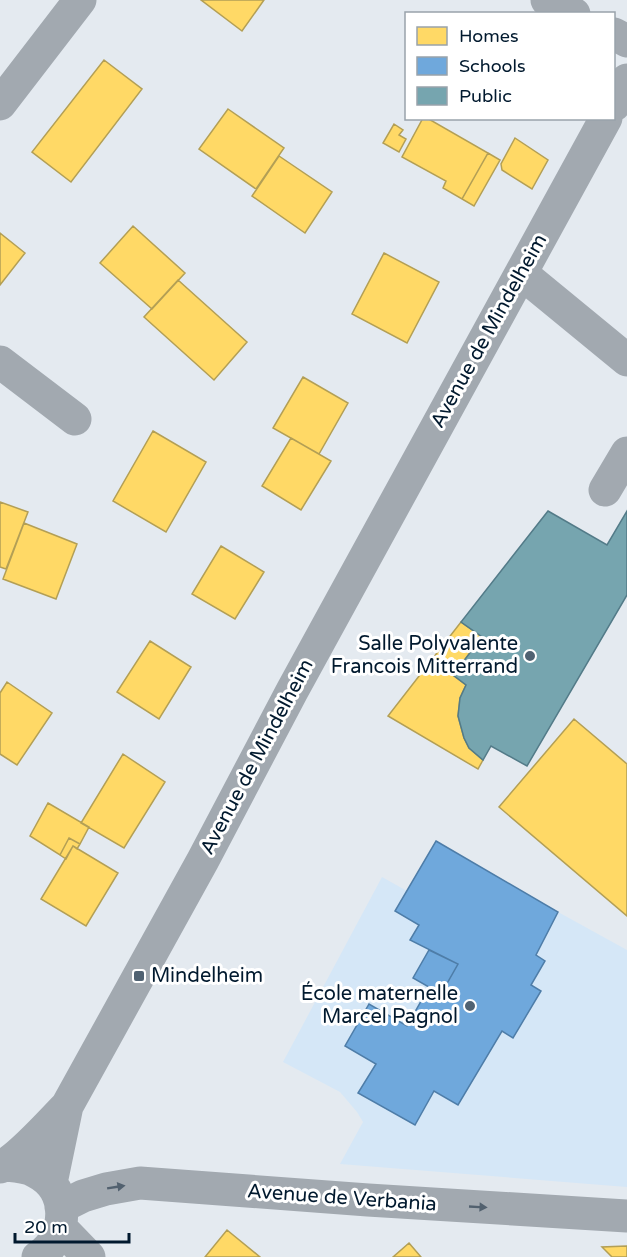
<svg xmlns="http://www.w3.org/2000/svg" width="627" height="1257" viewBox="0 0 627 1257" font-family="'Varela Round',sans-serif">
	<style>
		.built { fill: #d5e7f7 }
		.homes { fill: #ffd966; stroke: #b39f55; stroke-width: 1.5 }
		.schools { fill: #6fa8dc; stroke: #4e7da8; stroke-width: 1.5 }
		.public { fill: #76a5af; stroke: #537b88; stroke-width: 1.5 }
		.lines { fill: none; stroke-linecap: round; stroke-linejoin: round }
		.minor { stroke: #a2a9b0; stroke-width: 33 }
		.oneway { fill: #52616f }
		.poi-dot { fill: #506272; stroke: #fff; stroke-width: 2 }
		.labels { text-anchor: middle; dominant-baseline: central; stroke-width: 6; stroke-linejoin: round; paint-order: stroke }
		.street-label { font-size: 20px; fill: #01192e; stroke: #fff }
		.poi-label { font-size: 20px; fill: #01192e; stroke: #fff; text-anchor: end }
	</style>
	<rect width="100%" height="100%" fill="#e4eaf0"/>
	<path class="built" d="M436,841l122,71 69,38v237l-287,-23 23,-42 -6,-10 -17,-20 -57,-30 99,-185 25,14z"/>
	<path class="homes" d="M201,0h63l-22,31z
		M104,60l38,29 -71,93 -39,-30z
		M228,109l56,39 -28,41 -57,-40z
		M423,118h4l61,35 -26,46 -19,-11 3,-7 -44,-24z
		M394,124l9,6 -4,5 7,4 -7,13 -16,-9z
		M515,138l33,22 -16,29 -30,-19 -1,-6z
		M488,153l12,7 -26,46 -12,-7z
		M279,156l53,36 -27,41 -53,-37z
		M133,226l52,47 -33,36 -52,-46z
		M0,233l25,20 -25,32z
		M384,253l55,29 -32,61 -55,-29z
		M178,280l69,62 -33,38 -70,-63z
		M303,377l45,26 -29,51 -46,-26z
		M153,431l53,31 -40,70 -53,-31z
		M291,438l40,23 -30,49 -39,-24z
		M0,502l28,10 -22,57 -6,-2z
		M24,523l53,21 -21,55 -53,-20z
		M221,546l43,26 -29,47 -43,-25z
		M461,622l21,15 -29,38 13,10 -6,13 -2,18 6,22 5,10 14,12 -5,9 -90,-53z
		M150,641l41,26 -32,52 -42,-27z
		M7,682l45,31 -35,52 -17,-11v-61z
		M574,719l53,45v152l-128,-109z
		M123,754l42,28 -41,66 -43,-25z
		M48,803l41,24 -9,17 -11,-6 -9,17 -30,-19z
		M69,838l11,6 -3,5 -4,-3 -7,13 -6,-4z
		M73,846l45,27 -32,53 -45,-27z
		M227,1230l33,27h-55z
		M409,1243l12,14h-28z
		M627,1246v11h-15l-10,-10z"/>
	<path class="schools" d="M436,841l122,71 -22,43 9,6 -14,24 10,6 -28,47 -11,-7 -44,74 -24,-14 -19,34 -57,-32 18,-29 -31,-18 24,-42 38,22 22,-39 12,7 17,-30 -48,-24 9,-15 -24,-14z
		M429,950l29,14 -17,30 -28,-16z"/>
	<path class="public" d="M548,511l59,34 20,-34v84l-100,171 -36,-20 -8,14 -14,-12 -5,-10 -6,-22 2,-18 6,-13 -13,-10 29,-38 -21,-15z"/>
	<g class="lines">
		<path class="minor" d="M547,0l27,14
			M614,34l13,7
			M0,104l80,-104
			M614,105l13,-25
			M521,273l106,87
			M0,362l75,57
			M605,490l22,-37
			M4,1165c12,1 22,1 32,7 35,18 33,65 2,85
			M0,1167c18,-7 52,-46 67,-61
			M51,1183l16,-77 136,-246 89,-169 314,-573
			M61,1207l22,-11 23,-7 34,-6 228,17 259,16
			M60,1227l29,30"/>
	</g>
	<defs><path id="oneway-solid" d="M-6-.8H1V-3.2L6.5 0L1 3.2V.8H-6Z" transform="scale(1.5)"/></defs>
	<g class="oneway">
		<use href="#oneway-solid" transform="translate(116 1187) rotate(-9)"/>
		<use href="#oneway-solid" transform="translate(478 1207) rotate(3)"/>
	</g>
	<g class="poi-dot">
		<circle cx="530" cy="656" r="6"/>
		<rect x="133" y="970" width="12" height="12" rx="3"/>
		<circle cx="470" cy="1006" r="6"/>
	</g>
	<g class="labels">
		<g class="street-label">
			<text transform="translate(489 331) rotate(-61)">Avenue de Mindelheim</text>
			<text transform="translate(257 757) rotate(-62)">Avenue de Mindelheim</text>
			<text transform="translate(342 1198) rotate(4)">Avenue de Verbania</text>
		</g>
		<g class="poi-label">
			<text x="518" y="644">Salle Polyvalente<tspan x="518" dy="23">Francois Mitterrand</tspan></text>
			<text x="151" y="976" text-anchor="start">Mindelheim</text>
			<text x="458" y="994">École maternelle<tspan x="458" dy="23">Marcel Pagnol</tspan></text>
		</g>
	</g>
	<rect x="405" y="12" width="210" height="108" fill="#ffffff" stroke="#99a3ab" stroke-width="1.5"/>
	<rect x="417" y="27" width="30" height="18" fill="#ffd966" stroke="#99a3ab" stroke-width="1.5"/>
	<text x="459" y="42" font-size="18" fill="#01192e">Homes</text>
	<rect x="417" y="57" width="30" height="18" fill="#6fa8dc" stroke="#99a3ab" stroke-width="1.5"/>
	<text x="459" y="72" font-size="18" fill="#01192e">Schools</text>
	<rect x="417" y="87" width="30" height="18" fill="#76a5af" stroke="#99a3ab" stroke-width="1.5"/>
	<text x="459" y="102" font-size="18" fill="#01192e">Public</text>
	<path d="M15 1233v9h114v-9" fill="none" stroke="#01192e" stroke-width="3"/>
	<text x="24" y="1233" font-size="18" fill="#01192e" stroke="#ffffff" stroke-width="4.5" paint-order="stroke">20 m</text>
</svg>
